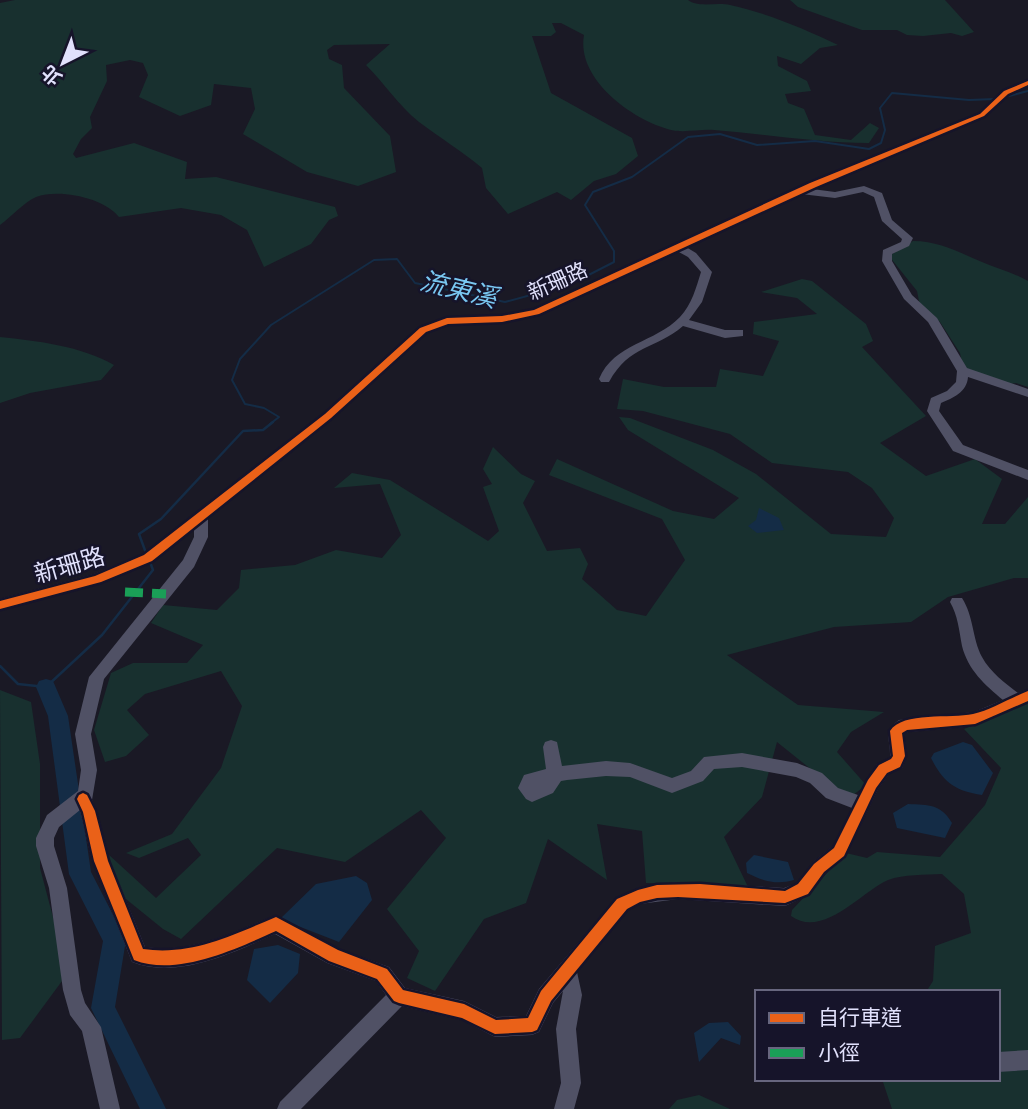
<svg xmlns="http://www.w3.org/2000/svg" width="1028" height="1109" viewBox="0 0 1028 1109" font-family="'Exo 2','Noto Sans TC',sans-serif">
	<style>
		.green { fill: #18302f }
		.water { fill: #142c46 }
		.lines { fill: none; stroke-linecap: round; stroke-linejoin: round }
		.stream-far1 { stroke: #142c46; stroke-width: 2 }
		.stream { stroke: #142c46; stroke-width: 2.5 }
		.river { fill: #142c46; fill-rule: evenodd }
		.minor { fill: #505165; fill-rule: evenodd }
		.quiet { stroke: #1a9f57; stroke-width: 9; stroke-dasharray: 18 9; stroke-linecap: butt }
		.cycleway-casing { stroke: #16142a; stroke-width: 5 }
		.cycleway { fill: #ea6118; fill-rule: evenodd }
		.labels { text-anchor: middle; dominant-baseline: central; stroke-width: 5; stroke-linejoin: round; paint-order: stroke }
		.far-street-label { font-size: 21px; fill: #e1e1fc; stroke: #16142a }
		.street-label { font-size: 24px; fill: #e1e1fc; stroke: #16142a }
		.water-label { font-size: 26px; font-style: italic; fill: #79c7f1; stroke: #16142a }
	</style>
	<rect width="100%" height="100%" fill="#1a1925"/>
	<path class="green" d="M15,0h673c10,8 29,2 42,5 37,8 75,24 108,40l-18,3 -19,16 -24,-8 1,10 29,15 4,10 -26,3 3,9 16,6 11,26 36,5 19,-17 9,5 -10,15c-52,0 -104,-9 -155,-13 -14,-1 -30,3 -43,0 -39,-10 -95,-51 -87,-95l-23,-12h-9l4,9 -5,4h-19l19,57 81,45 6,18 -22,18 -22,7 -23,19 -14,-8 -49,22 -22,-26 -4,-20c-20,-17 -42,-30 -63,-46 -21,-17 -34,-38 -53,-57l24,-21 -56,1 -7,5 2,9 13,6 2,23 46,48 6,36 -38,14 -51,-14 -64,-38 12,-25 -4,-21 -37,-4 -3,21 -31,11 -41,-19 9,-22 -5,-12 -13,-3 -24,5 1,16 -17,36 2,11 -11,11 -8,15 3,4 58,-15 53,19 -2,17 31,-2 119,30 3,9 -9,4 -18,24 -47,23 -17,-37 -26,-15 -40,-7 -62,9c-14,-19 -60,-29 -83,-20 -13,6 -25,20 -36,28v-222z
		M790,0h155l29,32 -12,4 -11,-3 -28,3 -16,-1 -10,-5h-35l-64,-23z
		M913,241c26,0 45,11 69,21 16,7 30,10 46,19v106l-12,-4 -17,3 -36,-18 -3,-15 -20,-31 -20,-16 -3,-15 -28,-35z
		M802,279l10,2 54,43 7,17 -11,6 64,69 -46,27 46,33 49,-17 27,20 -20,45h23l23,-27v81h-14l-66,19 -37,25 -77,5 -107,28 71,50 86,7 -33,20 -14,20 29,33 -18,14 -71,-57 -15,55 -38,40 24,50 -102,-4 -4,-52 -45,-7 10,56 -59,-41 -22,64 -42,16 -49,72 -28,-13 12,-27 -32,-42 59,-71 -25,-28 -76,52 -68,-14 -96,91 -18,-10 -42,-34 -13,-41 48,44 45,-43 -13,-17 -49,20 -13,-5 46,-19 49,-66 21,-62 -21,-35 -76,23 -18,16 22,25 -23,21 -21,6 -11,-32 17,-57 22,-10h54l16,-18 -52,-22 12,-18 54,5 22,-22 2,-18 54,-5 41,-15 46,8 19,-23 -21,-51 -46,4 18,-15 38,7 98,61 11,-10 -16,-44 9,-3 -9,-15 10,-22 28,27 14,7 -12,22 24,48 33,-3 8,16 -6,15 35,31 29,6 39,-56 -23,-41 -113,-44 8,-16 116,52 41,8 25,-21 -111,-68 -9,-13 11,1 83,32 43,24 75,60 55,3 8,-19 -22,-30 -24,-16 -76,-9 -42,-29 -87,-23 -26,-2 6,-30 41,8h52l4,-18 43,7 16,-35 -26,-7 1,-12 63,-8 -20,-16 -36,-6z
		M0,337c38,4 81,9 114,28l-13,15 -71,13 -30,10z
		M0,690l31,12 9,62v104l19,72 3,41 -42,57 -18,2z
		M1028,702v407h-136l-10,-30h116v-87h-72l7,-11 2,-35 36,-13 -7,-39 -22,-20c-17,1 -38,0 -54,6 -27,12 -65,59 -97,36l1,-6 54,-57 21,5 10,-6 63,5 45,-52 16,-37 -37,-39z
		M699,1095l31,14h46h-107l8,-9z"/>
	<path class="water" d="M759,508l20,10 5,12 -27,3 -9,-7 8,-6z
		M963,742l9,3 21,28 -11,22c-27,-4 -39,-13 -51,-37l3,-5z
		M908,804c21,1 33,0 44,19l-7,15 -48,-10 -4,-15z
		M754,855l34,7 6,18c-18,5 -31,1 -47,-7l-1,-10z
		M356,876l11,7 5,17 -33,42 -59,-23 36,-35z
		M278,945l22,9 -2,19 -28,30 -23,-23 7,-31z
		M728,1022l13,14 -1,9 -19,-7 -22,24 -5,-29 15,-10z"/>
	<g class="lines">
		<path class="stream-far1" d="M1005,97l23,-6
			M270,424l9,-7 -15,-9 -19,-4 -13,-24 8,-21 31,-34 103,-65 23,-1 18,24 90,19 66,-18 43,-22v-11l-29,-46 8,-13 39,-15 56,-40 32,-3 37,11 58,-4 54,8 12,-6 4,-13 -5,-22 12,-15 77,7 26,-1"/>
		<path class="stream" d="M146,553l-7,-19 22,-15 82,-88 20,-1 10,-8
			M0,666l18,18 28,3 56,-52 51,-65 -3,-8"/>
		<path class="river" d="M46,679l7,2 15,35 23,156 35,68 -11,67 51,102h-26l-49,-101 12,-67 -34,-67 -21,-158 -12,-29 3,-6z"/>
		<path class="minor" d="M1028,80v6l-19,8 -24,23 -173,72 23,3 29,-6 18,7 10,27 21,18 -4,8 -17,8v7l20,34 25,23 30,50 61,21v8l-60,-20c-1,15 -15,21 -27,26l-2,8 24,34 65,25v10l-75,-29 -26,-40 4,-13 16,-7 9,-9 1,-11 -29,-49 -24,-23 -22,-38 1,-11 18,-8 1,-3 -20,-18 -8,-24 -11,-5 -28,6 -34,-4 -115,53 10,6 16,19 -10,30 -13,18 36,10h18v6l-18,2 -42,-12c-28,24 -53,18 -74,56h-8l-2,-3c15,-36 56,-36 81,-62 12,-13 16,-29 21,-45l-13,-15 -11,-6 -137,63 -38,8 -54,2 -21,9 -95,86 -124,99v19l-14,30 -90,112 -13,55 6,36 -5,30 5,11 13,50 35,86c47,7 88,-15 131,-32l63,34 50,18 16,21 59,13 32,16 30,-1 13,-27 77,-91 22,-10 40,-6 106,6 13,-5 16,-21 20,-16 19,-38 -26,-10 -16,-15 -14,-6 -54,-10 -28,2 -11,12 -31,12 -42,-16 -24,-1 -39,4 -6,1 -8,12 -21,9 -6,-3 -8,-11 6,-13 22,-6 -3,-22 2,-5 6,-2 6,2 5,24 44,-5 24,2 42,15 19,-7 13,-14 38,-4 55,10 25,10 16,15 20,7 19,-31 13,-6c1,-18 -8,-26 9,-38l75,-8 29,-12c-18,-15 -35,-30 -41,-54 -3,-16 -4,-30 -12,-44l2,-4h10c12,19 10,40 20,59 8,15 23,26 36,36l10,-4v14l-53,23 -67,6 -4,2 3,22 -5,12 -13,6 -11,15 -33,69 -20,16 -16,21 -24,11 -107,-7 -38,5 -12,6 -51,62 5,23 -6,34 5,54 -7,26h-20l7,-26 -5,-54 7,-38 -10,12 -14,29 -7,3 -37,2 -33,-17 -60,-14 -101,103h-24l3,-7 106,-107 -10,-14 -49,-18 -52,-29c-41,18 -97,46 -143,28l-40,-101 -12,-51 -21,17 -5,11v8l13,42 14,102 4,13 16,24 19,82h-20l-18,-78 -12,-16 -7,-25 -14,-102 -13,-42v-8l11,-23 31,-24 3,-21 -6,-36 14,-57 94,-117 11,-23v-8l-41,33 -51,21 -102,28v-12l94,-25 49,-20 181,-141 95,-86 28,-9 55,-2 31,-7 277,-126 169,-70 24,-23z
			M1028,1050v20l-30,2v-20z"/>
		<path class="quiet" d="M125,592l41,2"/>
		<g class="cycleway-casing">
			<path id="cycleway" d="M1028,81v4l-20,9 -24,22 -168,71 -277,127 -37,8 -54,2 -22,8 -95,86 -179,143 -51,21 -101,27v-8l95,-25 49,-21 181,-141 95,-86 27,-10 55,-2 32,-6 276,-127 170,-69 24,-23z
				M1028,691v10l-53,23 -68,6 -5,3 3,23 -5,11 -13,6 -11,15 -32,68 -20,16 -16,22 -23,9 -107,-6 -21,1 -17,4 -13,7 -76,92 -14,29 -5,2 -37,2 -33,-16 -63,-15 -5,-2 -17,-22 -48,-18 -53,-30c-40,18 -99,46 -142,29l-40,-99 -11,-49 -6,-13 2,-4 4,-2 4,2 8,16 13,50 35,88c49,7 90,-14 133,-32l62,33 49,19 16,21 61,14 32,16 32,-2 13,-27 76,-92 21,-9 19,-5 43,-1 85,7 13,-7 16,-20 20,-16 34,-68 11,-15 12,-6 2,-3 -3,-25c13,-20 61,-12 83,-17 18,-4 37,-16 55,-23z"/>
		</g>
		<use href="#cycleway" class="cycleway"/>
	</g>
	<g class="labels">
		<g class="far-street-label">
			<text transform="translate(557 280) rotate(-24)">新珊路</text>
		</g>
		<g class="street-label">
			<text transform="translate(69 564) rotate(-16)">新珊路</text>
		</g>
		<g class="water-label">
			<text transform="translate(459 288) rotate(14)">流東溪</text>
		</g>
	</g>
	<rect x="755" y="990" width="245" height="91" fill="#16142a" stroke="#67667e" stroke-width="2"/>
	<rect x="769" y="1013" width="35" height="10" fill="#ea6118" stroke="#67667e" stroke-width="2"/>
	<text x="818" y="1025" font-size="21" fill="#e1e1fc">自行車道</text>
	<rect x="769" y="1048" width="35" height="10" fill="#1a9f57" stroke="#67667e" stroke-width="2"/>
	<text x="818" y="1060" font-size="21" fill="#e1e1fc">小徑</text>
	<g transform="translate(63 63) rotate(222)" stroke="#16142a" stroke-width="5" paint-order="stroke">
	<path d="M0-5L12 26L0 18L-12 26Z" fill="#e1e1fc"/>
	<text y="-10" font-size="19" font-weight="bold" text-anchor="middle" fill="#e1e1fc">北</text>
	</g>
</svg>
